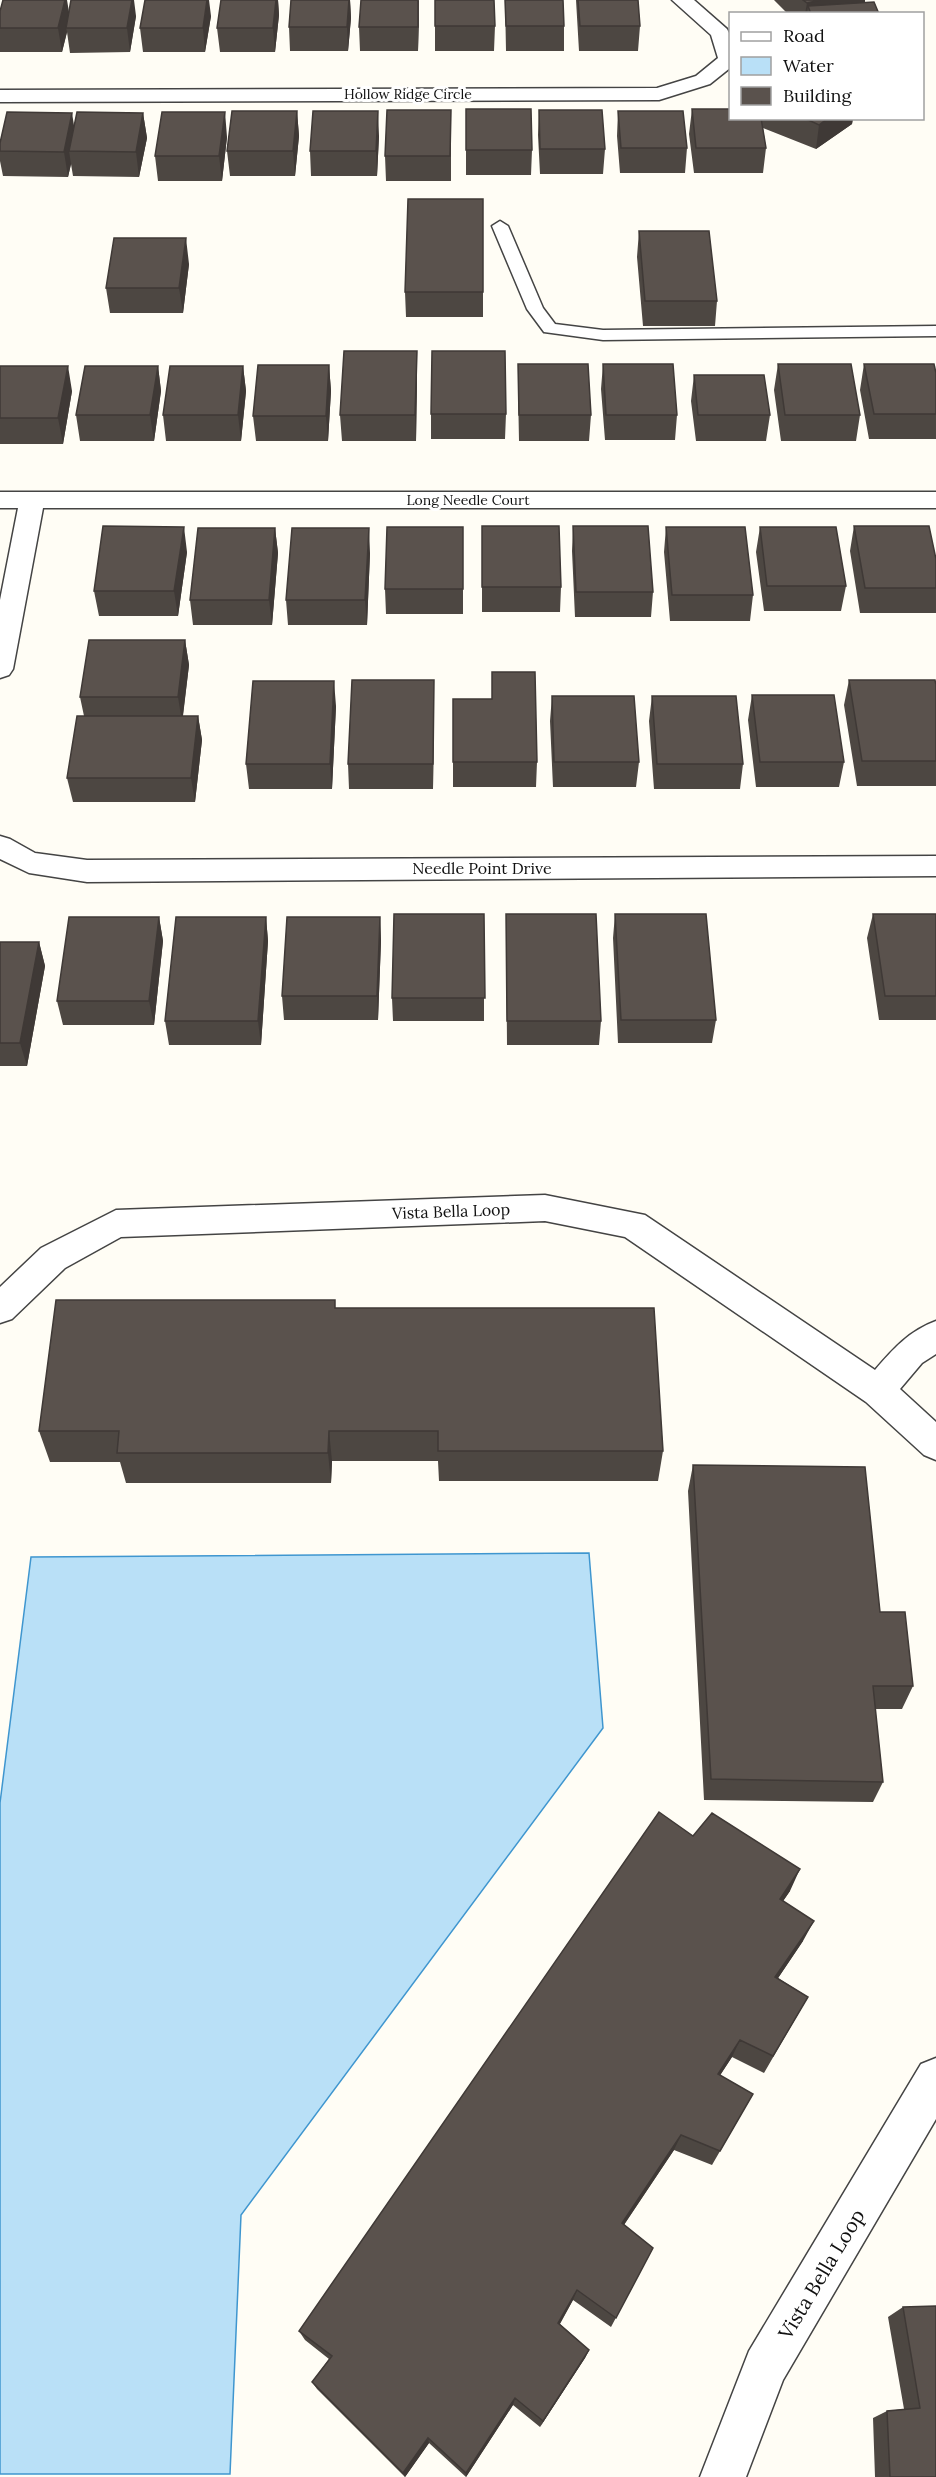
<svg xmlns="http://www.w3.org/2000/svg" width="936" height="2477" viewBox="0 0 936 2477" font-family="Lora,serif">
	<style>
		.water { fill: #b9e0f7; stroke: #3f96cf; stroke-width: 1.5 }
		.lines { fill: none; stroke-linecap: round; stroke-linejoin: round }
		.service-casing { stroke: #444; stroke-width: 3 }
		.minor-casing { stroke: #444; stroke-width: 3 }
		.service { fill: #fff; fill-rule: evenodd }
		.minor { fill: #fff; fill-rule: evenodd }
		.wall { fill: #4d4742 }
		.shaded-wall { fill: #3f3936 }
		.building { fill: #5a524d; stroke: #3f3936; stroke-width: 1.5 }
		.labels { text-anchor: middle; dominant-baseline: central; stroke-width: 6; stroke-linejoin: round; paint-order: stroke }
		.far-street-label { font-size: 14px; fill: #111; stroke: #fff }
		.street-label { font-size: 16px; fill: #111; stroke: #fff }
		.near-street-label { font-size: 20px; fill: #111; stroke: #fff }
	</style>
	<rect width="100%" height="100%" fill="#fffdf5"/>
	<path class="water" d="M589,1553l14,175 -362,487 -11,259h-230v-671l31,-246z"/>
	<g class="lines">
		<g class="service-casing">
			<path id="service" d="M500,221l8,5 35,82 12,16 48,6 333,-4v10l-333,4 -59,-8 -17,-23 -35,-83z"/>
		</g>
		<g class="minor-casing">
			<path id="minor" d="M672,0h22l33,29 3,6v33l-20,16 -51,16 -659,2v-12l657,-2 39,-12 22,-18 -7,-23z
				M0,492h936v16h-893l-30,161 -4,6 -9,3v-78l18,-92h-18z
				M0,836l10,3 25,14 52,7 849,-4v20l-849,6 -58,-9 -29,-14z
				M545,1195l100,20 230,155c18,-21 34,-39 61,-49v33l-14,9 -22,26 36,33v38l-12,-5 -58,-53 -241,-165 -80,-16 -424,16 -56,31 -53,51 -12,4v-36l41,-39 75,-38z
				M936,2058v61l-153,261 -37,97h-46l49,-126 172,-287z"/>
		</g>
		<use href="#service" class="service"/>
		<use href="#minor" class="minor"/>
	</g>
	<path class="wall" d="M221,0h57l1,15 -4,37h-55l-3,-24z
		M291,0h59l1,18 -3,33h-58l-1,-24z
		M419,0l-1,51h-58l-1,-24z
		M505,0h58l1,26v25h-58z
		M576,0h62l2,26 -2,25h-59z
		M774,0h91v3l14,11h-91z
		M0,11l69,2 67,3 -6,36 -60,1 -3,-21 -5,20h-62z
		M211,16l-6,36h-62l-3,-24z
		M435,26h60l-1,25h-59z
		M466,109l66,41 -1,25h-65z
		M692,109l38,9h123l-1,6 -36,25 -53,-21 3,20 -3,25h-69l-5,-39z
		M451,110v71h-65l-1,-25z
		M539,110l66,39 -2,25h-63l-2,-39z
		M297,111l2,25 -4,40h-65l-3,-25z
		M618,111l69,37 -2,25h-65l-3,-37z
		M143,113l4,25 -8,39 -66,-1 -2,-12 -3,13 -65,-1 -3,-15v-18l74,-17z
		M379,136l-2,40h-66l-1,-25z
		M227,137l-5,44h-64l-3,-25z
		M483,199v118h-77l-1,-25z
		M639,231l78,70 -2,25h-72l-6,-69z
		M189,264l-6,49h-73l-4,-25z
		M417,351v26l-1,64h-74l-2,-26z
		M518,364l73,51 -2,26h-70l-1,-51z
		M603,364l74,51 -2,25h-70l-4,-51z
		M778,364l82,51 -4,26h-75l-7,-51z
		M864,364l72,9v66h-67l-9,-49z
		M329,365l2,26 -3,50h-72l-3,-25z
		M0,366l72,25 -9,53h-63z
		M158,366l3,25 -7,50h-74l-4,-26z
		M243,366l3,25 -5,50h-75l-3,-26z
		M694,375l76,40 -4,26h-70l-5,-40z
		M431,414h75l-1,25h-74z
		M482,526l79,61 -1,25h-78z
		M573,526l80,66 -2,25h-76l-3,-66z
		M854,526l82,33v54h-76l-10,-62z
		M463,527v87h-77l-1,-25z
		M666,527l87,68 -3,26h-80l-6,-69z
		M760,527l86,59 -5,25h-77l-8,-59z
		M275,528l3,25 -6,72h-79l-3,-25z
		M187,552l-9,64h-79l-5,-25z
		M370,553l-3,72h-79l-2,-25z
		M185,640l4,25 -6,51h15l4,24 -7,62h-122l-6,-24 17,-62 -4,-19z
		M492,672l45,90 -1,25h-83v-88h39z
		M849,680l87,5v101h-79l-13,-81z
		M752,695l92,67 -5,25h-83l-8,-67z
		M552,696l87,66 -3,25h-83l-3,-66z
		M652,696l91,68 -3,25h-86l-5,-68z
		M434,705l-1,84h-84l-1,-25z
		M336,706l-4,83h-83l-3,-25z
		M484,914v107h-91l-1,-23z
		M506,914l95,107 -2,24h-92z
		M615,914l101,106 -4,23h-94l-5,-105z
		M873,914h63v106h-57l-12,-82z
		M159,917l4,24 -9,84h-91l-6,-24z
		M266,917l2,24 -7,104h-92l-4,-24z
		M380,917l1,24 -3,79h-94l-2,-24z
		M0,942h39l6,24 -18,100h-27z
		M336,1308l327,143 -5,30h-219l-1,-20h-106l-1,22h-205l-6,-21h-70l-11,-31z
		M693,1465l187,147 33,74 -11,23h-27l8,73 -10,20 -169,-2 -16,-309z
		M693,1836l97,55 -7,10 20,40 -25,37 30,19 -44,76 -32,-16 -12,18 33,19 -41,71 -38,-15 -50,75 29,23 -42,79 -38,-27 -13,24 29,26 -4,8 -45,69 -27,-22 -47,72 -37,-34 -24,34 -88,-88 -5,-7 17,-23 -24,-19 -6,-9z
		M903,2307l33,170h-61l-2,-59 14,-7 17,-2 -16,-92z"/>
	<path class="shaded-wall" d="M65,0h2l3,18 -4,10 1,4 -5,20 -4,-24z
		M132,0h2l2,16 -6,36 -3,-24z
		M207,0h2l2,16 -6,36 -2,-24z
		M276,0h2l1,15 -4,37 -2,-24z
		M349,0h1l1,18 -3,33 -1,-24z
		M419,0v18l-1,33v-24z
		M820,0h45l-2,14 -55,-8 -1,8h-2l2,-11z
		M297,111l2,25 -4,40 -2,-25z
		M378,111l1,25 -2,40 -1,-25z
		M225,112l2,25 -5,44 -3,-25z
		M72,113l4,25 -7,13 2,13 -3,13 -4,-25z
		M143,113l4,25 -8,39 -3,-25z
		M828,118h25l-1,6 -36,25 3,-24z
		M186,238l3,26 -6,49 -4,-25z
		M417,351v26l-1,64 -1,-26z
		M329,365l2,26 -3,50 -2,-25z
		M68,366l4,25 -9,53 -5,-26z
		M158,366l3,25 -7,50 -4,-26z
		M243,366l3,25 -5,50 -3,-26z
		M184,527l3,25 -9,64 -4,-25z
		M275,528l3,25 -6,72 -3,-25z
		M369,528l1,25 -3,72 -2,-25z
		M185,640l4,25 -7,57 -4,-25z
		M434,680v25l-1,84v-25z
		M334,681l2,25 -4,83 -2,-25z
		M198,716l4,24 -7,62 -4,-24z
		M159,917l4,24 -9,84 -5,-24z
		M266,917l2,24 -7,104 -3,-24z
		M380,917l1,24 -3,79 -1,-24z
		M39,942l6,24 -18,100 -7,-23z
		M329,1431l3,30 -1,22 -3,-30z
		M800,1869l-10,22 -20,29 10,-21z
		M814,1921l-11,20 -37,55 9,-19z
		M740,2040l-8,17 -22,34 8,-17z
		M681,2135l-7,15 -57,85 5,-12z
		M577,2290l-4,10 -18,32 3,-9z
		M589,2350l-4,8 -45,69 3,-6z
		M515,2398l-2,7 -47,72v-4z
		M428,2438l1,5 -24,34 -2,-4z"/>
	<path class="building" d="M3,0h62l-7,28h-58v-17z
		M71,0h61l-5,28h-61z
		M145,0h62l-4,28h-63z
		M221,0h55l-3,28h-56z
		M291,0h58l-2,27h-58z
		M361,0h57v27h-59z
		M435,0h59l1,26h-60z
		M505,0h58l1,26h-58z
		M578,0h60l2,26h-60z
		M803,0h17l-13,3z
		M874,2l5,12h-68l-3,-8z
		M466,109h65l1,41h-66z
		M692,109h38v9h31l5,30h-70z
		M387,110h64l-1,46h-65z
		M539,110h63l3,39h-65z
		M232,111h65l-4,40h-66z
		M313,111h65l-2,40h-66z
		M618,111h65l4,37h-66z
		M7,112l65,1 -8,39 -64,-1v-8z
		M77,112l66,1 -7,39 -67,-1z
		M162,112h63l-6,44h-64z
		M804,118h24l-9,7z
		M408,199h75v93h-78z
		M639,231h70l8,70h-72z
		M114,238h72l-7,50h-73z
		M344,351h73l-2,64h-75z
		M432,351h73l1,63h-75z
		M518,364h70l3,51h-72z
		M603,364h70l4,51h-71z
		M778,364h73l9,51h-75z
		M864,364h70l2,9v41h-62z
		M258,365h71l-3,51h-73z
		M0,366h68l-10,52h-58z
		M85,366h73l-8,49h-74z
		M170,366h73l-5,49h-75z
		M694,375h70l6,40h-72z
		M103,526l81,1 -10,64h-80z
		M482,526h77l2,61h-79z
		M573,526h75l5,66h-77z
		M854,526h75l7,33v29h-71z
		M387,527h76v62h-78z
		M666,527h79l8,68h-81z
		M760,527h76l10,59h-79z
		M198,528h77l-6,72h-79z
		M292,528h77l-4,72h-79z
		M89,640h96l-7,57h-98z
		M492,672h43l2,90h-84v-63h39z
		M352,680h82l-1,84h-85z
		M849,680h86l1,5v76h-74z
		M253,681h81l-4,83h-84z
		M752,695h82l10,67h-84z
		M552,696h82l5,66h-85z
		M652,696h84l7,68h-86z
		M77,716h121l-7,62h-124z
		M394,914h90l1,84h-93z
		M506,914h90l5,107h-94z
		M615,914h91l10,106h-95z
		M873,914h63v82h-51z
		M69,917h90l-10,84h-92z
		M176,917h90l-8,104h-93z
		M287,917h93l-3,79h-95z
		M0,942h39l-19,101h-20z
		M56,1300h279v8h319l9,143h-225v-20h-109l-1,22h-211l2,-22h-80z
		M693,1465l172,2 15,145h25l8,74h-40l10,96 -172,-3z
		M659,1812l34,24 19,-23 88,56 -20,30 34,22 -39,56 33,20 -35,59 -33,-16 -22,34 35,20 -33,57 -39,-16 -59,88 31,25 -37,70 -39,-28 -19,33 31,27 -46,71 -28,-23 -49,75 -38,-35 -25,35 -91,-91 20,-26 -33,-25z
		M936,2306v171h-46l-3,-66 33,-3 -17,-101z"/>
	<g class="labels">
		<g class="far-street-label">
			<text x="408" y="94">Hollow Ridge Circle</text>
			<text x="468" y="500">Long Needle Court</text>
		</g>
		<g class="street-label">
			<text x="482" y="868">Needle Point Drive</text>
			<text transform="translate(451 1211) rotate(-2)">Vista Bella Loop</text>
		</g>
		<g class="near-street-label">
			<text transform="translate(821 2274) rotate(-59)">Vista Bella Loop</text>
		</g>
	</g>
	<rect x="729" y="12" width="195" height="108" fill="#ffffff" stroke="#a0a0a0" stroke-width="1.5"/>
	<rect x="741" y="32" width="30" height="9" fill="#ffffff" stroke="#a0a0a0" stroke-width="1.5"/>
	<text x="783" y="42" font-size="18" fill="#111111">Road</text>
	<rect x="741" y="57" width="30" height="18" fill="#b9e0f7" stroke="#a0a0a0" stroke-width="1.5"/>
	<text x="783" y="72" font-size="18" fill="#111111">Water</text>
	<rect x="741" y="87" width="30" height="18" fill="#5a524d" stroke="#a0a0a0" stroke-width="1.5"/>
	<text x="783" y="102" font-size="18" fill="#111111">Building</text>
</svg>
